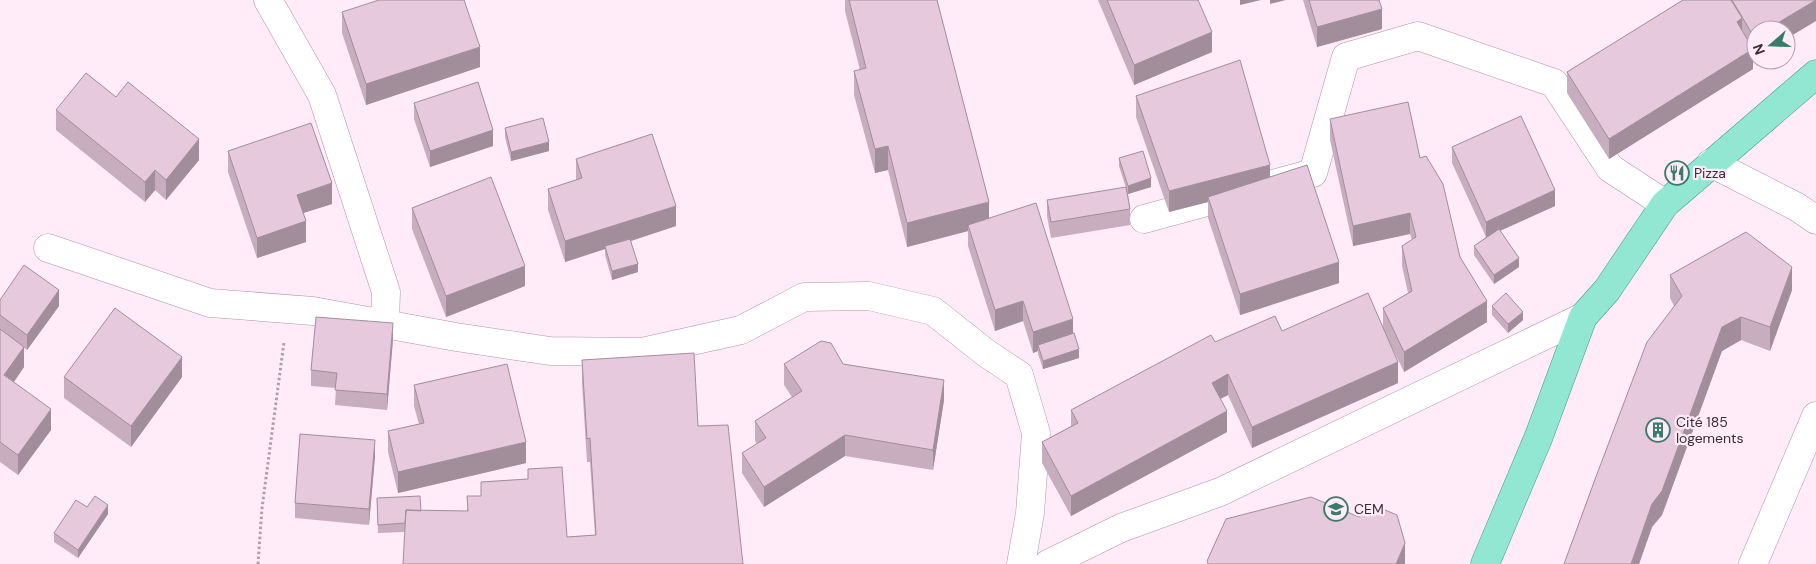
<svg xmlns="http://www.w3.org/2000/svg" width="1816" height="564" viewBox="0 0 1816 564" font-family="'DM Sans',sans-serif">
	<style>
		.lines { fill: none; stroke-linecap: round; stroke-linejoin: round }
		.minor-casing { stroke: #b093a7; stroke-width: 29 }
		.major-casing { stroke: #439c88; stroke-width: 29 }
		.path { stroke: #af9faa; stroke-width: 3; stroke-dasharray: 2.5 2.5; stroke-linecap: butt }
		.minor { stroke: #fff; stroke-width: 28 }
		.major { stroke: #92e7d2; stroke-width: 28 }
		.wall { fill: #c7adbe }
		.shaded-wall { fill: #a28d9b }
		.building { fill: #e7c9dd; stroke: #a28d9b }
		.labels { text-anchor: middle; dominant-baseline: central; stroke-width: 4.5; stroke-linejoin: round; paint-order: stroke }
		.poi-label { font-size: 14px; fill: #392d35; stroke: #ffecf8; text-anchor: start }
	</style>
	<rect width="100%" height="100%" fill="#ffecf8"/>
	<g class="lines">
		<g class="minor-casing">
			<path id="minor" d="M268,0l54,95 64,197 -1,30
				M1711,163l86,44 19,13
				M1144,219l169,-46 33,-116 72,-21 136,47 56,85 55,36
				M48,248l162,55 103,8 143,26 94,14 92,1 99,-22 63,-33 65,-1 64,15 53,42 33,22 17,58 -6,80 -9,51
				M1048,564l73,-36 99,-36 363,-175
				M1753,564l63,-148"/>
		</g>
		<g class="major-casing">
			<path id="major" d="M1485,564l54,-128 44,-119 24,-27 58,-86 151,-130"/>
		</g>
		<path class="path" d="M258,564l4,-56 22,-166"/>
		<use href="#minor" class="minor"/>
		<use href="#major" class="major"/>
	</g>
	<path class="wall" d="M845,0h92l52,218 84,116 6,24 -36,11 -5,-15v-3l-5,2 -10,-32 -28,10 -27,-85v-15l-61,16 -19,-77 -13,3 -21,-78v-24l6,-1 -15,-59z
		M1098,0h100l14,52 -78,33z
		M1303,0h76l3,29 -65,18z
		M1683,0h133l-60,30v26l-2,1 -1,-1v13l-144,90 -42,-66v-21z
		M342,12l138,55 -114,38 -24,-72z
		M1136,96l134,81 69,106 -99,32 -32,-97v-16l-39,10 -33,-95z
		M116,97l83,63 -33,40 -11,-10 -10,12 -89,-72v-20z
		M414,103l79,43 -63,21 -16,-48z
		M1330,119l90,39 67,164 -83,50 -19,-39 13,50 -146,65 -24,-53 -8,4 7,33 -156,84 -29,-53v-21l29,-16v-16l144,-68 67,-11 101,-2v-21l25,-15 -6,-27v-20l10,-6 -2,-6 -57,12 -23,-106z
		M505,128l44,23 -38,10 -6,-24z
		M1452,147l103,59 -55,25 19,36 -25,17 -20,-29v-9l12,-9 -34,-74z
		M228,151l104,53 -29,9 3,29 -49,16 -29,-86z
		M1119,158l32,29 -23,7 2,15v16l-79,13 -4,-22v-16l79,-12 -7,-22z
		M576,159l100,67 -45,15 7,31 -26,8 -7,-25v-6l-40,13 -17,-52v-21l28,-9z
		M412,208l113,78 -79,31 -34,-88z
		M1670,275l122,15 -22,61 -29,-11 -19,11 -60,164 -10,12 -13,37h-75l33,-90 77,-168 -4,-8z
		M0,300l59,6 -32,44 -3,-2v19l-10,15 37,48 -33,45 -18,-13z
		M1492,306l31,14 -15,13 -16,-18z
		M393,339l-6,71 -52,-5 1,-17 -25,-2v-16z
		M582,360l116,66 45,138 -338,-32 -27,1 -1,-35 44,13h46v-15h14v-14l47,-3v-10l39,68 28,-2 -5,-73h-3l-5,-79z
		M784,364h59l101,36 -11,70 -88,-14 -81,51 -22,-34v-20l15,-9 -2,-3v-20l37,-24 -8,-12z
		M64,377h118l-51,70 -67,-49z
		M414,385l112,78 -128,30 -10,-41v-21l31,-7 -5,-18z
		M375,456l-6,69 -74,-7v-15z
		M87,507l21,7 -30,44 -24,-16v-9z"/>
	<path class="shaded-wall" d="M1240,0h21l-21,5z
		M1270,0h16l-16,4z
		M1816,0v21l-30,18v-9h-20z
		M1382,9v20l-65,18v-20z
		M1742,18v21l-5,-17z
		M1212,32v20l-78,33v-20z
		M1756,36v20l-2,1v-20z
		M480,47v20l-114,38v-21z
		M1753,49v20l-144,90v-20z
		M493,130v16l-63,21v-16z
		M199,139v21l-33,40v-20z
		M549,142v9l-38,10v-9z
		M888,146v24l-13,3v-24z
		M1270,165v21l-62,11v5l-39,10v-21z
		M155,170v20l-10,12v-20z
		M1151,178v9l-23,7v-8z
		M332,183v21l-35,11v-20z
		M1555,190v16l-69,31v-15z
		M989,202v24l-21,-1v6l-61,16v-24z
		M676,206v20l-70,23 -1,-3v3l-40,13v-21z
		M1410,213v21l-57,12v-20z
		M306,221v21l-49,16v-20z
		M1519,258v9l-25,17v-9z
		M1339,262v21l-99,32v-21z
		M638,264v8l-26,8v-9z
		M525,266v20l-79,31v-21z
		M1792,267v23l-22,61v-24z
		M59,290v16l-32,44v-15z
		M1023,301v20l-28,10v-21z
		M1487,301v21l-83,50v-20z
		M1523,312v8l-15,13v-9z
		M1741,317v23l-19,11 -60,164 -10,12 -13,37h-8l21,-60 70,-177z
		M1073,319v21l-35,5v6l-5,2v-21z
		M393,323v16l-6,71v-16z
		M24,347v20l-20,29v-21z
		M1079,349v9l-36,11v-8z
		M182,357v20l-51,70v-21z
		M1398,362v21l-146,65v-21z
		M1228,374v21l-16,8v-20z
		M944,380v20l-11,70v-20z
		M51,409v21l-33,45v-20z
		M1227,411v21l-156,84v-20z
		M845,435v21l-81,51v-20z
		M375,440v16l-6,69v-16z
		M526,442v21l-128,30v-21z
		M108,505v9l-30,44v-8z
		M1405,543v21h-9z"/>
	<path class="building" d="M379,0h85l16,47 -114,37 -24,-72z
		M849,0h88l52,202 -82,21 -19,-77 -13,3 -21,-78 12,-3z
		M1107,0h91l14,32 -78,33z
		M1309,0h70l3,9 -65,18z
		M1683,0h48l11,18 -5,4 16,27 -144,90 -42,-67z
		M1732,0h84l-50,30h-10v6l-2,1z
		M1240,60l30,105 -101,26 -33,-95z
		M86,73l30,24 12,-15 71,57 -33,41 -11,-10 -10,12 -89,-72z
		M478,82l15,48 -63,21 -16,-48z
		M1408,102l12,56 6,-2 17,28 17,73 27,44 -83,51 -21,-44 29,-17 -10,-45 14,-9 -6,-24 -57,13 -23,-107z
		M1521,116l34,74 -69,32 -34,-75z
		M543,118l6,24 -38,10 -6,-24z
		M311,123l21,60 -35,12 9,26 -49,17 -29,-87z
		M652,134l24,72 -111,35 -17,-52 34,-11 -6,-19z
		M1143,151l8,27 -23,8 -9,-28z
		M1307,165l32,97 -99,32 -32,-97z
		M491,177l34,89 -79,30 -34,-88z
		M1126,187l4,22 -79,13 -4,-22z
		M1036,203l37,116 -40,13 -10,-31 -28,9 -27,-85z
		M1499,229l20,29 -25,17 -20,-29z
		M1746,232l46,35 -22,60 -29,-10 -19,10 -60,164 -10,13 -21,60h-67l33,-90 50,-132 35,-46 -12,-21z
		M630,239l8,25 -26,7 -7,-25z
		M24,265l35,25 -32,45 -27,-20v-15z
		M1368,293l30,69 -146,65 -24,-53 -16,9 15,28 -156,85 -29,-54 36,-19 -7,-13 140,-75 4,7 60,-26 7,15z
		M1506,293l17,19 -15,12 -16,-18z
		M115,308l67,49 -51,69 -67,-49z
		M316,317l77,6 -6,71 -52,-4 2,-17 -26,-3z
		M0,329l24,18 -20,28 47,34 -33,46 -18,-13z
		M1074,333l5,16 -36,12 -5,-16z
		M821,341l10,2 12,21 101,16 -11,70 -88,-15 -81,52 -22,-34 24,-15 -11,-17 47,-30 -18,-27z
		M694,353l4,73 30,-1 15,139h-340l3,-54 62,1 -1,-15h14v-14l47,-3v-10l34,-2 5,70 29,-2 -6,-97 -3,1 -5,-79z
		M507,364l19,78 -128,30 -10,-41 36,-8 -10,-38z
		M300,434l75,6 -6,69 -74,-6z
		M95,496l13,9 -30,45 -24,-17 22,-33 11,7z
		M420,496l1,15 -15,-1 -1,13 -27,2 -1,-27z
		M1311,497l48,20 14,-12 24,10 8,28 -9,21h-188l-1,-3 19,-42z"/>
	<defs>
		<g id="restaurant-ring" transform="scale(1.25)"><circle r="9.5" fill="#ffecf8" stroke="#3b7b6a" stroke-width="1.5"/><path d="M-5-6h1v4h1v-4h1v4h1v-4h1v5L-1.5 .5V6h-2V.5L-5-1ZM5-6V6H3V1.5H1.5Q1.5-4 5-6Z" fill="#3b7b6a"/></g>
		<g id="building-ring" transform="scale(1.25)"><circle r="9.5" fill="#ffecf8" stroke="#3b7b6a" stroke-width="1.5"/><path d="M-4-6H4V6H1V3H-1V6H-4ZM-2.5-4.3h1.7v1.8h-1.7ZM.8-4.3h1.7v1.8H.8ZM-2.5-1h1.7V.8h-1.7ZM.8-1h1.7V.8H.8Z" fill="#3b7b6a"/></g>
		<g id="school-ring" transform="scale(1.25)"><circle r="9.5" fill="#ffecf8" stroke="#3b7b6a" stroke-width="1.5"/><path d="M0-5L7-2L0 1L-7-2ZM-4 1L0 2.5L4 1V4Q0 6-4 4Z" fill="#3b7b6a"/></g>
	</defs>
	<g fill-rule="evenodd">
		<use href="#restaurant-ring" x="1677" y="173"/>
		<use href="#building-ring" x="1658" y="430"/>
		<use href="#school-ring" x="1336" y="509"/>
	</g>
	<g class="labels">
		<g class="poi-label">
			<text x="1694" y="173">Pizza</text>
			<text x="1676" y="422">Cité 185<tspan x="1676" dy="16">logements</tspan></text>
			<text x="1354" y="509">CEM</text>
		</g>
	</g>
	<g transform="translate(1771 45) rotate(250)"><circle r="24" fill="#ffecf8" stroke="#b0a0aa"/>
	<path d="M0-4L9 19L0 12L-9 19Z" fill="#3b7b6a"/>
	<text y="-8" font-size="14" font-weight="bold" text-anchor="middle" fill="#392d35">N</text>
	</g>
</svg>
